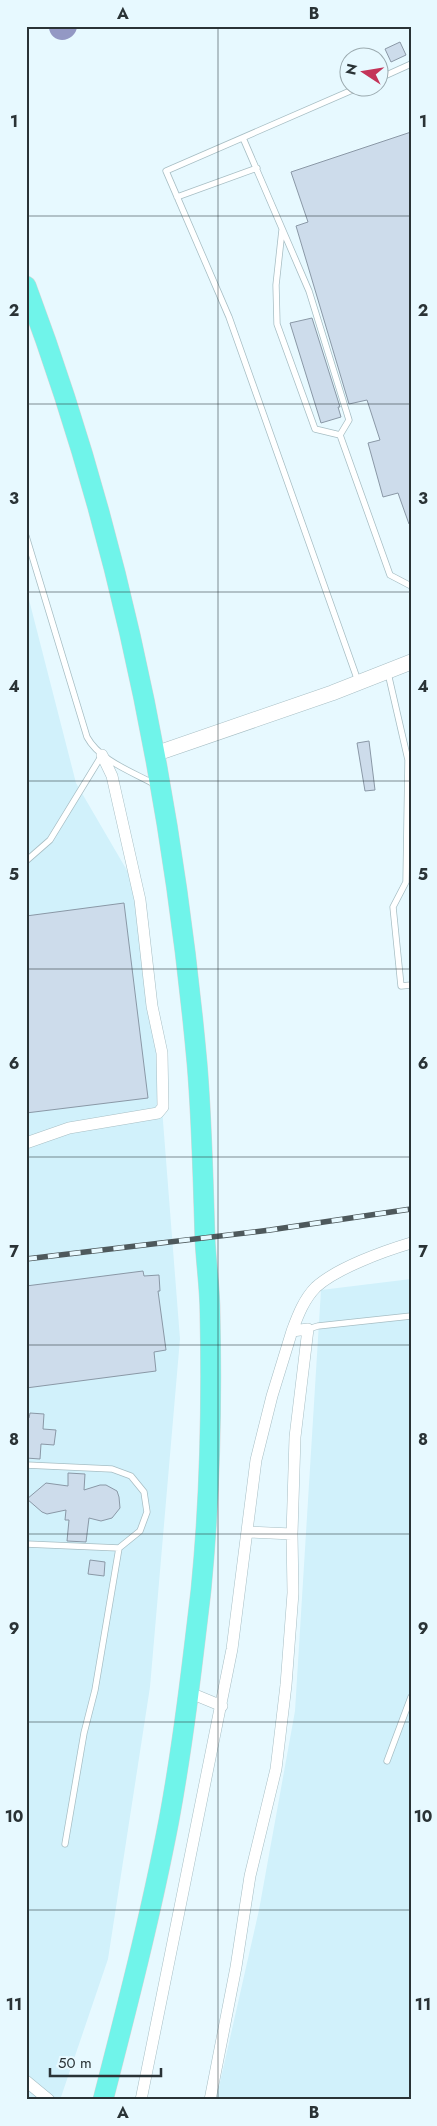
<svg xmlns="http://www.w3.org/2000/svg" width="437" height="2126" viewBox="0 0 437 2126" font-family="Jost,sans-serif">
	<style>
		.built { fill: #d1f1fb }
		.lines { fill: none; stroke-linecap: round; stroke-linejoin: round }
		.river { stroke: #9398c4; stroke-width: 26 }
		.building { fill: #cddceb; stroke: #8a98a6 }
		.service-casing { stroke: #a7bec4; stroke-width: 7 }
		.minor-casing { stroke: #a7bec4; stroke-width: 12 }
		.tertiary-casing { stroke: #a7bec4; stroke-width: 16 }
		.trunk-casing { stroke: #d4d6d7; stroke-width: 21 }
		.service { stroke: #fff; stroke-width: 5.5 }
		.minor { stroke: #fff; stroke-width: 11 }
		.tertiary { stroke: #fff; stroke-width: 15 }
		.trunk { stroke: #70f4ea; stroke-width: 20 }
		.rail-casing { stroke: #4e595c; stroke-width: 5.5 }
		.rail { stroke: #e7f9ff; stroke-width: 4; stroke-dasharray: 11; stroke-linecap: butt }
		.grid { fill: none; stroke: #2a3336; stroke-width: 1; stroke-opacity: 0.55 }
		.neatline { fill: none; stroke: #2a3336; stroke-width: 2 }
		.grid-label { font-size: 16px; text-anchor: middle; font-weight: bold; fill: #2a3336 }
	</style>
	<rect width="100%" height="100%" fill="#e7f9ff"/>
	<path class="built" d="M26,588l50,195 70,120 34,436 -30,348 -42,272 -48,141h-34z
		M411,1279v821h-195l43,-190 36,-199 26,-421z"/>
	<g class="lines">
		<path class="river" d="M62,27l2,-1"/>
	</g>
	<path class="building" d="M400,42l6,13 -15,7 -6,-13z
		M411,132v392h-2l-11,-31 -15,4 -15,-54 12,-3 -13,-40 -18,4 -53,-178 12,-4 -17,-50z
		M312,318l28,89h-2l3,10 -20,6 -31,-100z
		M369,741l6,49 -10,1 -8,-48z
		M124,903l24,195 -122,15v-197z
		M143,1271l1,5 15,-1 1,16h-2l8,59 -12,2 2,19 -130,17v-102z
		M30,1413l14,1 -1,15 13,1 -2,15 -13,-1 -1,15 -14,-1v-40h3z
		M68,1473l17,1 -1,16 16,-5h6l11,6 2,6 1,11 -8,10 -11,3 -12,-3 -3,24 -19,-1 2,-21h-4l1,-10 -19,4 -5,-2 -15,-13 19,-16 22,3z
		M90,1560l15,2 -1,14 -16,-2z"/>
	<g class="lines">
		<g class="service-casing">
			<path id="service" d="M380,78l31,-14
				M357,88l-191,83 63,146 129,364
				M243,138l66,153 40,129 -9,15 50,140 21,11
				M177,197l80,-29
				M282,230l-6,55 1,39 38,105 25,6
				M26,536l61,201c13,24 46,35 69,48
				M388,673l20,87 -2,122 -13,25 8,79 10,-1
				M26,861l24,-21 52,-85
				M308,1329l10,-3 93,-10
				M26,1465l86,4 19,7 13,16 3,20 -7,19 -21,17 -93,-4
				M387,1761l24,-64
				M65,1844l19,-111 11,-43 24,-142"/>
		</g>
		<g class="minor-casing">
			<path id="minor" d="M26,1143l43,-15 89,-15 5,-6 -1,-54 -10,-47 -12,-106 -28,-124 -10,-21
				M292,1331c6,-16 12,-32 24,-44 21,-19 68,-36 95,-44
				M248,1532l44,2
				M188,1692l34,14
				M26,2081l23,19
				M141,2100l91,-451 24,-189 16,-64 20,-65 16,-2 -13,108 -3,97 1,59 -7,92 -10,84 -26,107 -14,91 -26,133"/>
		</g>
		<g class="tertiary-casing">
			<path id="tertiary" d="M155,754l177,-61 79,-31"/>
		</g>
		<g class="trunk-casing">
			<path id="trunk" d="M26,286c93,248 147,513 171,777 5,58 6,117 8,176 1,24 5,49 5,74 2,92 0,186 -9,277 -9,77 -18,154 -32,230 -18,94 -42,187 -66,280"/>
		</g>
		<use href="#service" class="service"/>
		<use href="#minor" class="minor"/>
		<use href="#tertiary" class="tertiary"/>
		<use href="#trunk" class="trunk"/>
		<g class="rail-casing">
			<path id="rail" d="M26,1259l244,-29 141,-21"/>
		</g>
		<use href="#rail" class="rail"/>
	</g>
	<path class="grid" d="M218,26v2074M26,216h385M26,404h385M26,592h385M26,781h385M26,969h385M26,1157h385M26,1345h385M26,1534h385M26,1722h385M26,1910h385"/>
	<rect width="437" height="2126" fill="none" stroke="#e7f9ff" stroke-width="55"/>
	<g transform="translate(364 72) rotate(282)"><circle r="24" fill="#e7f9ff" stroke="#9baaaf"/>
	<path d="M0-4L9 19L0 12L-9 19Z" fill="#c43459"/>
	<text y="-8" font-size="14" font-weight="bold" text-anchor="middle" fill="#2a3336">N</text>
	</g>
	<path d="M50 2068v8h111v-8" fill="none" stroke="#2a3336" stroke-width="2.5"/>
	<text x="58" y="2068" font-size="15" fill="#2a3336" stroke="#e7f9ff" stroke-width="4" paint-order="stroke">50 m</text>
	<rect x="28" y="28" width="382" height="2070" class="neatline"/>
	<g class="grid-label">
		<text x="123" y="19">A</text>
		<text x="314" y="19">B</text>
		<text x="14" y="127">1</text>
		<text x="423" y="127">1</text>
		<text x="14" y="316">2</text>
		<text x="423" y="316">2</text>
		<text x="14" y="504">3</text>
		<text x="423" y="504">3</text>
		<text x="14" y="692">4</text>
		<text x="423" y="692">4</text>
		<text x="14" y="880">5</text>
		<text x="423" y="880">5</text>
		<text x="14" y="1069">6</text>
		<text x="423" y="1069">6</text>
		<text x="14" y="1257">7</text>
		<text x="423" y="1257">7</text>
		<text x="14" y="1445">8</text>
		<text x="423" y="1445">8</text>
		<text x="14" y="1634">9</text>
		<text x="423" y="1634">9</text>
		<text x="14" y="1822">10</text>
		<text x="423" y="1822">10</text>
		<text x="14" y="2010">11</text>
		<text x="423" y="2010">11</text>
		<text x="123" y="2118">A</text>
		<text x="314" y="2118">B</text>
	</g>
</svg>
